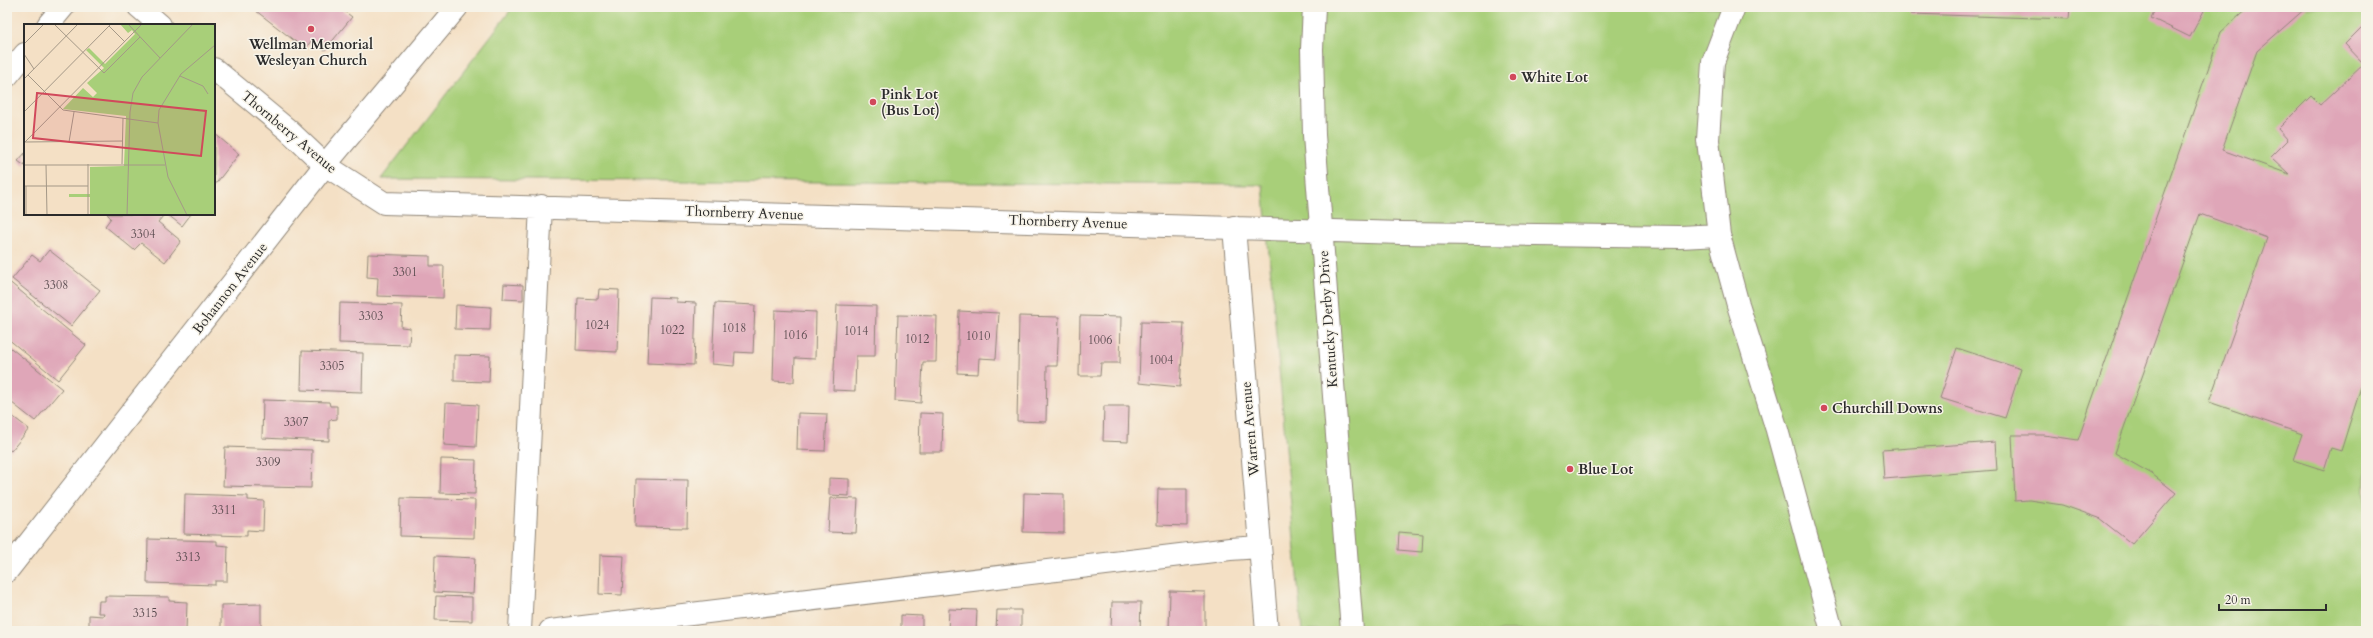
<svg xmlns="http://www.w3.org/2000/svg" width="2373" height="638" viewBox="0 0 2373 638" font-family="Cardo,serif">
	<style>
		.green { fill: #a8cf79; stroke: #6a7d52 }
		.building { fill: #dfa6b8 }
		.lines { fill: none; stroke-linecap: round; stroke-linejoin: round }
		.minor-casing { stroke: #908678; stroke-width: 24 }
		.minor { stroke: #fff; stroke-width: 22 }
		.poi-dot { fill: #d1495b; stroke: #f7f3e8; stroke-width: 1.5 }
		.labels { text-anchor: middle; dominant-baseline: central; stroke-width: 3; stroke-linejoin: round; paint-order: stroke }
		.number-label { font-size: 12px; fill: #584a4e }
		.poi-label { font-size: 14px; font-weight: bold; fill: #2b2b2b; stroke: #f7f3e8; text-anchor: start }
		.street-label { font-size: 14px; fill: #2b2b2b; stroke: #f7f3e8 }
		.inset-road { fill: none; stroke: #a49887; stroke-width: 1 }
		.view { fill: #d1495b; fill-opacity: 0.15; stroke: #d1495b; stroke-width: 2 }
		.inset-edge { fill: none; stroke: #2b2b2b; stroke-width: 2 }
	</style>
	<rect width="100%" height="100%" fill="#f7f3e8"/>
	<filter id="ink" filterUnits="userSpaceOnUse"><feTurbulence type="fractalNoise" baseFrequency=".025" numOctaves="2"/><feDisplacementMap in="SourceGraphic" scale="8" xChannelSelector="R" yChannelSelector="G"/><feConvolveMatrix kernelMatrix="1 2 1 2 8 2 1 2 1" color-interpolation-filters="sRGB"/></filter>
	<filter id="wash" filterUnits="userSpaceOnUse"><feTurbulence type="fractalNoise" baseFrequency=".012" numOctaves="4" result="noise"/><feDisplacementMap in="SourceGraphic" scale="16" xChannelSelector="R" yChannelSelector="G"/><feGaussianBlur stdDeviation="0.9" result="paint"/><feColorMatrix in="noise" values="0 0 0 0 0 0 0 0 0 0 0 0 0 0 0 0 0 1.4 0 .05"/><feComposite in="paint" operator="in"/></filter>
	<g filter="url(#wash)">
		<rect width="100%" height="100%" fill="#f4e0c5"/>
		<path class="green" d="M513,7h1853v624h-1064l-39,-446 -882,-6z"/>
		<g id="blocks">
			<path class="building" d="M251,7h88l13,10 -27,33 -13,-10 -7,9z
				M1910,7h160l-1,12 -158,-5z
				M2156,7h50l-16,30 -39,-19z
				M2249,7h58l-50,44 -35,99 67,24 -18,-17 17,-17 -10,-11 33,-33 9,9 44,-41 -19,-20 21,-21v348l-25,80 -10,-3 -7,22 -31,-10 9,-26 -93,-32 58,-164 -67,-24 -85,239 37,21 24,19 -44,51 -33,-26 -37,-13 -33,-5 -14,1 -3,-66h32l34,5 143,-408z
				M214,133l25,21 -25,32z
				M25,153v13l-7,-5z
				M107,214h54l2,2 -5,6 23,19 -16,21 -24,-19 -7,7 -29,-24 6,-8z
				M167,214h24l-9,12z
				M49,250l51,40 -29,36 -59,-47 20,-24 8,6z
				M368,254l62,2v10h14l-1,32 -66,-2 1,-18 -11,-1z
				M7,280l79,65 -28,35 -51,-42z
				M504,284l19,1v15l-20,-1z
				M599,289l20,1 -2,62 -41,-2 2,-52 20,1z
				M650,297l26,1v4l20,1 -2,62 -47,-2z
				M340,303l62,2 -1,22 9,1 -1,17 -70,-2z
				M715,303l40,2 -2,48 -18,-1 -1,14 -22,-2z
				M456,305l35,2 -1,23 -35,-1z
				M837,305l39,1 -1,50h-19l-1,35 -22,-1z
				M775,310l41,2 -1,47 -20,-1 -1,24 -21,-1z
				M959,311l40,2 -3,46 -17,-1 -1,16 -21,-1z
				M898,315l39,1 -1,46h-13l-2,41 -26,-2z
				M1019,316l40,1 -2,49h-10l-1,56 -29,-1z
				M1080,316l41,1 -1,46h-19l-1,13h-21z
				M1141,322l43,1 -4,64 -41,-4z
				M7,345l55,44 -27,32 -28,-22z
				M1957,348l64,21 -16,49 -65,-20z
				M302,351l61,2 -1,39 -61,-2z
				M454,355l36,1 -1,26 -35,-1z
				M263,400l66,2 1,4h7v13l-8,1v21l-67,-3z
				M446,403l32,2 -2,42 -32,-2z
				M1104,406h25l-1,36 -25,-1z
				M7,412l22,17 -18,22 -4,-3z
				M798,413l29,1 -2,37 -28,-1z
				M920,413l23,1 -1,38h-23z
				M1995,442l2,28 -113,9 -2,-29z
				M225,447l87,3 -1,38 -88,-2z
				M441,459l35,1 -1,34 -35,-1z
				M829,478l20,1v17l-20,-1z
				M636,479l52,1 -1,48 -52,-1z
				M1158,489h29v37l-30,-1z
				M1024,493l40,1v39l-41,-1z
				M185,494l63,2v4l16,1 -1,30 -16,-1v6l-63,-2z
				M401,498l74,2 -1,38 -74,-2z
				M830,498l28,1 -2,34 -28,-1z
				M1399,532l24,2 -1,18 -24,-2z
				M148,539l69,2v4l11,1 -1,35h-12v4l-68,-2z
				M600,555l24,1 -2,39 -23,-1z
				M435,556l40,2 -2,36 -39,-2z
				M1170,591l35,1v39l-36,-1z
				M105,596l64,1v4l18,1 -1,29h-97v-16l14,1 1,-3h-6l1,-12h6z
				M436,596l36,1v24l-37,-1z
				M1112,602h29l-1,29h-29z
				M261,604v27h-40v-26z
				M949,609l28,1 -1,21h-28z
				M997,610h24v21h-25z
				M901,615l21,1v15h-21z"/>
		</g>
	</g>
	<g filter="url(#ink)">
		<use href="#blocks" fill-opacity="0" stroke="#908678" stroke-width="1"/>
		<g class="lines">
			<g class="minor-casing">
				<path id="minor" d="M139,7l21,18
					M1314,7l-2,42 2,86 38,496
					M48,25l15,-18
					M214,69l74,61 37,35 59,38 1018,30 278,4 39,-2 -11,-95 5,-78 21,-55
					M7,76l18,-22
					M1234,227l33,404
					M1719,235l19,70 39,125 55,201
					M7,571l318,-406 132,-158
					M520,631l21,-425
					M550,631l680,-82 30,-2"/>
			</g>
			<use href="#minor" class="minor"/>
		</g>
	</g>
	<g class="poi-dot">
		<circle cx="311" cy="29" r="4"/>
		<circle cx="1513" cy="77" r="4"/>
		<circle cx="873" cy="102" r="4"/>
		<circle cx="1824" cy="408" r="4"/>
		<circle cx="1570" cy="469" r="4"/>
	</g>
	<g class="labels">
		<g class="number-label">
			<text x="143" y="234">3304</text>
			<text x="405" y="272">3301</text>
			<text x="56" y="285">3308</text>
			<text x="371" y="316">3303</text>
			<text x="597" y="325">1024</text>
			<text x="734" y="328">1018</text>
			<text x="672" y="330">1022</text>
			<text x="856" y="331">1014</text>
			<text x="795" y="335">1016</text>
			<text x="978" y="336">1010</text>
			<text x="917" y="339">1012</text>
			<text x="1100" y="340">1006</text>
			<text x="1161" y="360">1004</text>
			<text x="332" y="366">3305</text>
			<text x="296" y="422">3307</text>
			<text x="268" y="462">3309</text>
			<text x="224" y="510">3311</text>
			<text x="188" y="557">3313</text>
			<text x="145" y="613">3315</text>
		</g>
		<g class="poi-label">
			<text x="311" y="44" text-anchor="middle">Wellman Memorial<tspan x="311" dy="16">Wesleyan Church</tspan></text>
			<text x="1521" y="77">White Lot</text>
			<text x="881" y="94">Pink Lot<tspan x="881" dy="16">(Bus Lot)</tspan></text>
			<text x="1832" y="408">Churchill Downs</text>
			<text x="1578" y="469">Blue Lot</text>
		</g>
		<g class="street-label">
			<text transform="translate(289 132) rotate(40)">Thornberry Avenue</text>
			<text transform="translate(744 213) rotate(2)">Thornberry Avenue</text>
			<text transform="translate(1068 222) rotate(2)">Thornberry Avenue</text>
			<text transform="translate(230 288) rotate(-52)">Bohannon Avenue</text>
			<text transform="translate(1328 319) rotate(-94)">Kentucky Derby Drive</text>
			<text transform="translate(1250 429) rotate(-95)">Warren Avenue</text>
		</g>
	</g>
	<g transform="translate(24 24)">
		<rect width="191" height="191" fill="#f4e0c5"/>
		<path d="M96,0h95v191h-125v-18h-21v-3h21v-27l34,-1 2,-50 -63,-7 20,-21 10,9 4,-4 -10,-10 17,-15 -18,-18 3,-2 16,16 30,-30 -3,-4 -4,3z" fill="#a8cf79"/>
		<path class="inset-road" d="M30,0l50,49 36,-36M104,0l32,34M85,2l16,16M0,20l20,-20M0,30l10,15M4,51l35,35 95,13 1,-13 22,-36 34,-29M156,52l23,10 5,8M0,55l54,-55M0,88l87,-88M134,99l10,54 19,38M1,118l98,-1M45,118l5,-30M0,119l118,-119M98,140l1,-46M0,141h141M22,141l1,50M0,162h64M2,162v29M64,191v-51M103,191l3,-103 3,-19 9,-16 51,-53"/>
		<path class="view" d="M13,69l169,18 -5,45 -168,-18z"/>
		<rect width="191" height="191" class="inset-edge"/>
	</g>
	<rect width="2373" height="638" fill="none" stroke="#f7f3e8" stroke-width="24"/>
	<path d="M2219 604v6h107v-6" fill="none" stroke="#2b2b2b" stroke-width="2"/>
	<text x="2225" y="604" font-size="12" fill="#2b2b2b" stroke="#f7f3e8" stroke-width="3" paint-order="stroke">20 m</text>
</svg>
